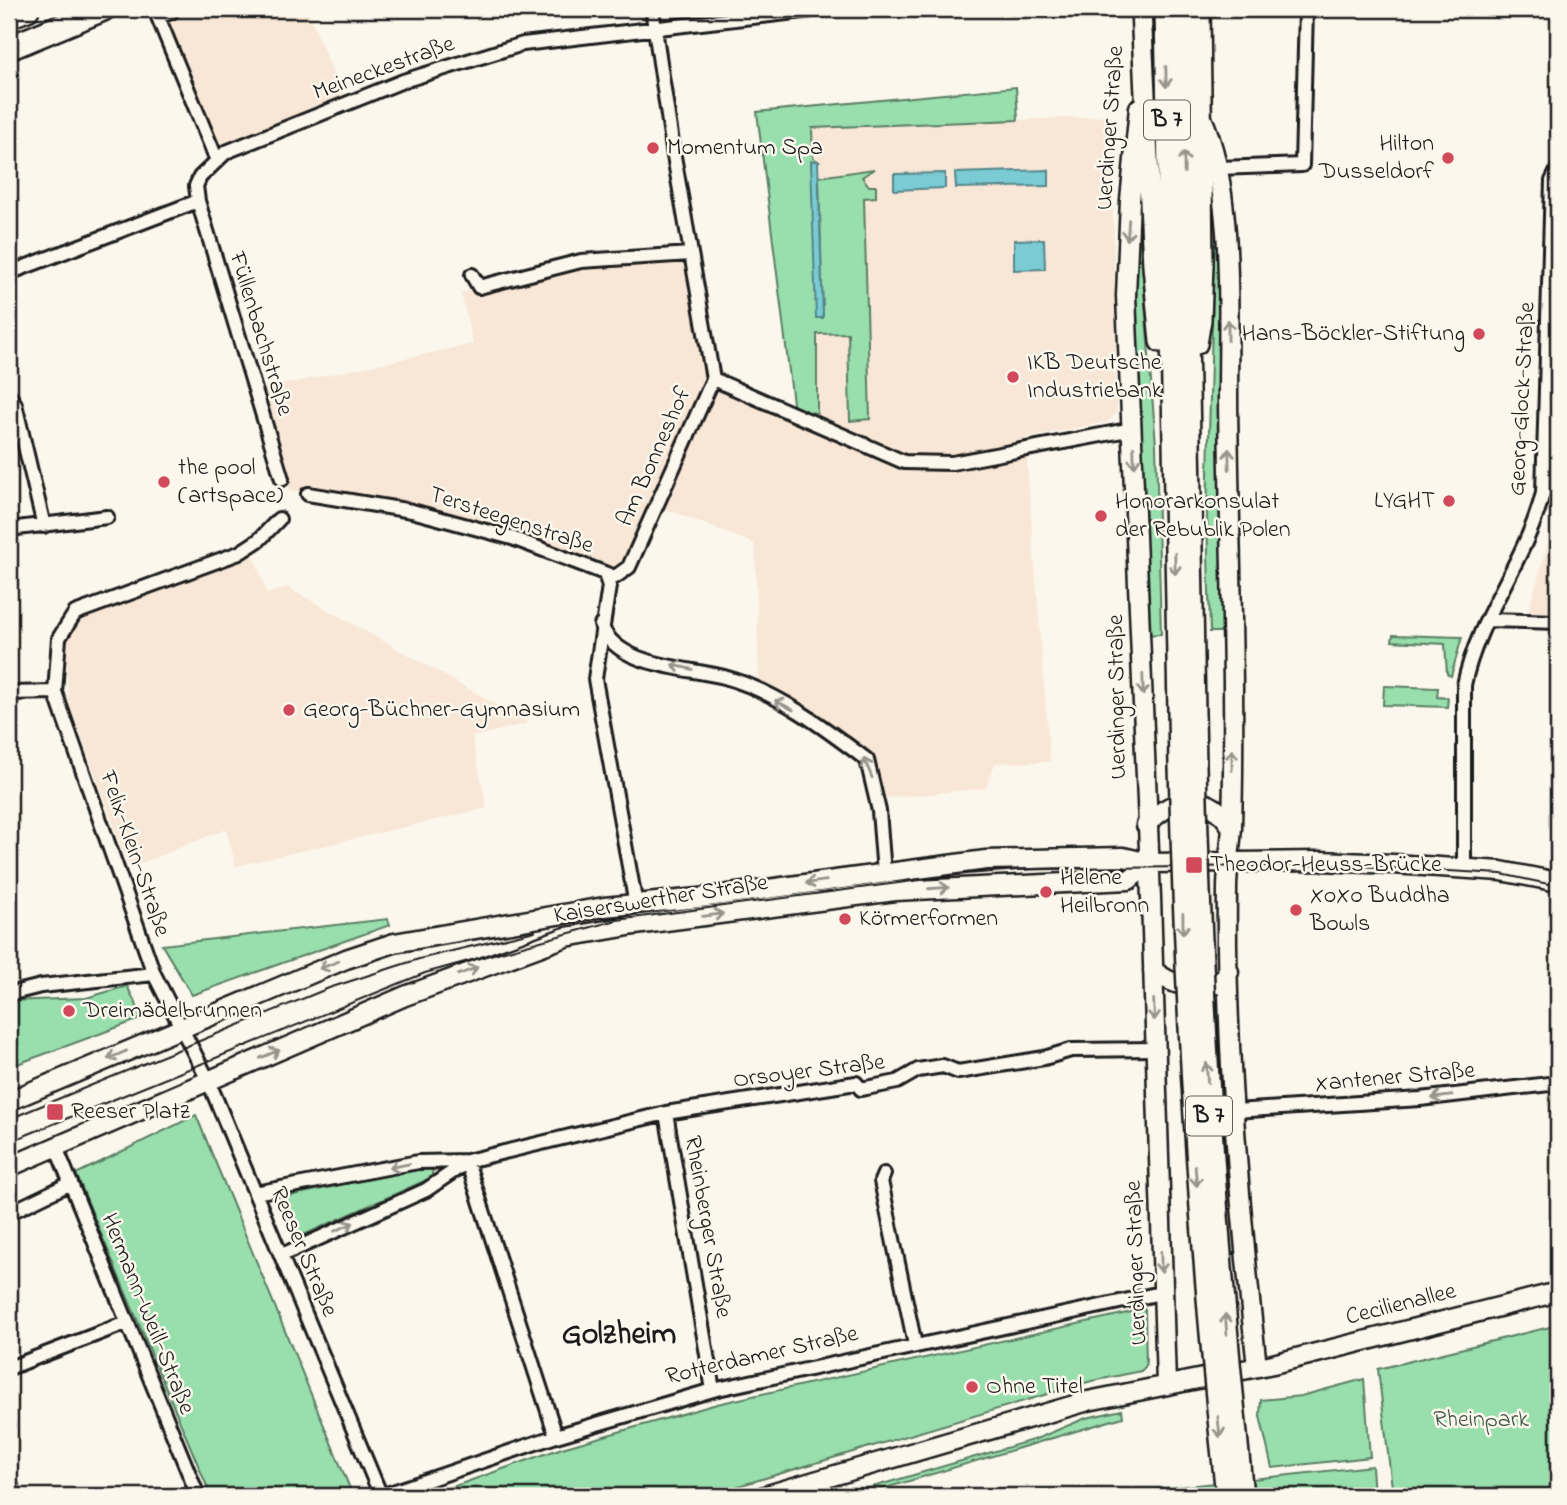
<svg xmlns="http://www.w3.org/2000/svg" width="1567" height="1505" viewBox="0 0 1567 1505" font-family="'Indie Flower',sans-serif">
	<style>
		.built { fill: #f8e7d6 }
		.green { fill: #98dfad; stroke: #5a7e64; stroke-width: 2 }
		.water { fill: #7acbd4; stroke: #54858a; stroke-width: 2 }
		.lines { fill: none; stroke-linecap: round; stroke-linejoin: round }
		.street-casing { stroke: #1c1c1c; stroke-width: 18 }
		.secondary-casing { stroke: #1c1c1c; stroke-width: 23 }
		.primary-casing { stroke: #1c1c1c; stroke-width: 24 }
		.highway-casing { stroke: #1c1c1c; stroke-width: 28 }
		.street { stroke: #fbf7ec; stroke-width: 12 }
		.secondary { stroke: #fbf7ec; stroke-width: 18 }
		.primary { stroke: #fbf7ec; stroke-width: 19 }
		.highway { stroke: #fbf7ec; stroke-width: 23 }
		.tram { stroke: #1c1c1c; stroke-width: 2 }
		.primary-bridge-casing { stroke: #1c1c1c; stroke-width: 24; stroke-linecap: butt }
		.primary-bridge { stroke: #fbf7ec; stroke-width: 19 }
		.oneway { stroke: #97948e }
		.poi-dot { fill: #d1495b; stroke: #fbf7ec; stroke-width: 2.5 }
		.labels { text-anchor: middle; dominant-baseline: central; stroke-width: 5; stroke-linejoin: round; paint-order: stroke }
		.shield { fill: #fbf7ec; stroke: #5f5e5a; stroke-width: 2 }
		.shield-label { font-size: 23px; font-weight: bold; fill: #1c1c1c }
		.street-label { font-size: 24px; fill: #1c1c1c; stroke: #fbf7ec }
		.poi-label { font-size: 24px; fill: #1c1c1c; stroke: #fbf7ec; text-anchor: start }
		.park-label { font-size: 24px; fill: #415648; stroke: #fbf7ec }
		.district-label { font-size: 32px; font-weight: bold; fill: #1c1c1c; stroke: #fbf7ec }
	</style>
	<rect width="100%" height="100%" fill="#fbf7ec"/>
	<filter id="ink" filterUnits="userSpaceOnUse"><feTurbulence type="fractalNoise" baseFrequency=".0143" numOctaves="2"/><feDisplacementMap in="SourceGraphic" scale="14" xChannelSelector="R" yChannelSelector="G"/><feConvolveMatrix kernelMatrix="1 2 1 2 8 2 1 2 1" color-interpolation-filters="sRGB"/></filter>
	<g filter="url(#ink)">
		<path class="built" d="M176,9h131l41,101 -131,46 -62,-138z
			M1016,87l2,33 93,-4 6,297 -10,9 -82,16 25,324 -55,1 -9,25 -106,11 -13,-39 -108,-74 -4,-142 -99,-39 -37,78 -107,-46 -204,-47 -18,2 -37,-101 220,-47 -12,-51 121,-31 108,-7 24,123 80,32 -37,-298z
			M1558,502v110h-30l21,-72z
			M254,556l13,38 20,-7 242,136 -57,14 15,71 -251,58 -10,-37 -97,39 -61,-168 -2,-57 10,-22 14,-10z"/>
		<path class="green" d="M1150,9h6l4,223z
			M1016,87l2,33 -206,8 1,30 5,3h-7l12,157 -4,-141 55,-8 -12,8 7,9h7v11l-12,1 6,221 -20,2 -2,-88 -31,1v79l-23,-2 -37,-299z
			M1138,213l18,232 5,189 -14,1 -13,-345z
			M1214,245h4l6,387h-14l-3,-119z
			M1393,635l69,2 -11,39 -4,-2 -2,-30 -53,-3z
			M1384,686l54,2 -1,9 11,1 -1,9 -64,-2z
			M388,919l2,6 -198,70 -30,-50z
			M127,986l16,32 -134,49v-66l77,-3z
			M196,1115l157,381h-142l-135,-322z
			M426,1167l7,3 -2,8 -132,59 -15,-40z
			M1145,1309l1,57 -5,5 -53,11 -383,114h-278l135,-48 155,-44z
			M1558,1325v171h-165l-15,-127z
			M1364,1379l6,78 -98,11 -12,-52 1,-16 40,-4z
			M1122,1410l1,7 -264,79h-17l194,-57 50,-21z
			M1372,1466l2,30h-231l-1,-5z"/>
		<path class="water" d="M811,161h7l5,157h-7z
			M1049,170v16l-93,2 -1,-15z
			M945,173v15l-51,2v-16z
			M1044,239l1,30 -31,1v-30z"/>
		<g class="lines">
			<g class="street-casing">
				<path id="street" d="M171,12l-13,5 58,141
					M1218,168l84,-3 4,-156
					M198,201l84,278
					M9,273l189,-72 -2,-15 4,-9 26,-25 177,-71 120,-37 298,-35
					M472,275l7,12 102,-26 110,-7
					M713,379l191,83 48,1 181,-34
					M9,395l6,9 29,122
					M308,494l104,17 100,27 103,39 14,-10 84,-188 -39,-223 -22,-147
					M9,529l98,-12
					M605,574l4,12 -14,93 41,226
					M1488,620l70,2
					M601,625c16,42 84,42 123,52 52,14 101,51 143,83l12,51 5,62
					M55,692l99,282 54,106 173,416
					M9,693l46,-1 4,-54 16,-25 164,-60 20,-13 20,-21
					M1464,868v-183c14,-69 62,-124 79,-192l9,-312 6,-12
					M9,994l32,-8 113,-12
					M1235,1111l185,-12 138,-16
					M666,1113l47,277
					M56,1147l142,349
					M467,1161l89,275
					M884,1174l-3,7 34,164
					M255,1193l163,-31 49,-1 199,-48 190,-30 5,6 36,-7 21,-12 25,-4 15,6 86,-14 27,-8 85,-1
					M9,1213l62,-30
					M282,1255l144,-65 41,-28
					M9,1368l117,-45
					M9,1481l6,15
					M381,1496l175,-60 157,-46 448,-97"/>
			</g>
			<g class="secondary-casing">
				<path id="secondary" d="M1139,108l-9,92 -4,96 25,602 15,486
					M1201,116c34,71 27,200 27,280 1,143 8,287 4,430 -1,21 -5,42 -5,63 -2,159 13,320 30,478
					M1146,825c28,-29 63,-35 86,3
					M1153,970c20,17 41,19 66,14l10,-12
					M9,1101l337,-142 48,-16 210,-36 95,-9 287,-38 137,-3 26,6 171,-2 73,3 108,7 57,11
					M9,1167l396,-171 161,-59 69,-12 260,-34 234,-11 20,-17
					M764,1496l324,-95 185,-37 285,-72"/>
			</g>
			<g class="primary-casing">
				<path id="primary" d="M1141,9l12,257 7,76
					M1165,9l14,757
					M1182,9l14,757
					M1197,344l4,-24 2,-55 -3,-256
					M1240,1465l3,31
					M1223,1467l3,29"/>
			</g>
			<g class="highway-casing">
				<path id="highway" d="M9,16l18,-7
					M9,48l94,-39"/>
			</g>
			<use href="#street" class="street"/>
			<use href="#secondary" class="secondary"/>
			<use href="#primary" class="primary"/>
			<use href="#highway" class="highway"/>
			<path class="tram" d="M9,1119l320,-131 90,-29 116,-28
				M9,1142l416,-169 192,-53 349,-46 66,-5 310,-4 159,9 57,12"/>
			<g class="primary-bridge-casing">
				<path id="primary-bridge" d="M1179,766c6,235 19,468 44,701
					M1196,766c6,234 20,466 44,699"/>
			</g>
			<use href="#primary-bridge" class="primary-bridge"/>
		</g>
		<defs><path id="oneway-shaft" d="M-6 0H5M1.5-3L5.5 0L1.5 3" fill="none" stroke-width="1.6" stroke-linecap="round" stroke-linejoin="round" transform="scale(1.75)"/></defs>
		<g class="oneway">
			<use href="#oneway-shaft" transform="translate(1166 77) rotate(89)"/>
			<use href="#oneway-shaft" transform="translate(1184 162) rotate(-91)"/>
			<use href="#oneway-shaft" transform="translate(1128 230) rotate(94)"/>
			<use href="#oneway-shaft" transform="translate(1228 330) rotate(-90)"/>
			<use href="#oneway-shaft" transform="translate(1134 457) rotate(88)"/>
			<use href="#oneway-shaft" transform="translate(1229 459) rotate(-91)"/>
			<use href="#oneway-shaft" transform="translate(1175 564) rotate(89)"/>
			<use href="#oneway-shaft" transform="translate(682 667) rotate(-167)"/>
			<use href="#oneway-shaft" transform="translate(1143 685) rotate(89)"/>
			<use href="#oneway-shaft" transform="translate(784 705) rotate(-152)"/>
			<use href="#oneway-shaft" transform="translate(1232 760) rotate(-90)"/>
			<use href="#oneway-shaft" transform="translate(868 768) rotate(-113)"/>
			<use href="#oneway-shaft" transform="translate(816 882) rotate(173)"/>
			<use href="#oneway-shaft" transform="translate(939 888) rotate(-4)"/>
			<use href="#oneway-shaft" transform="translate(713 915) rotate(-7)"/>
			<use href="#oneway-shaft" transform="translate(1183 924) rotate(89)"/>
			<use href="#oneway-shaft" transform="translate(329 965) rotate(159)"/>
			<use href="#oneway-shaft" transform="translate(468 971) rotate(-21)"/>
			<use href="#oneway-shaft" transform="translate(1154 1010) rotate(88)"/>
			<use href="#oneway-shaft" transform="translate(270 1054) rotate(-23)"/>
			<use href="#oneway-shaft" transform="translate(117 1055) rotate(157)"/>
			<use href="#oneway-shaft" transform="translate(1207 1073) rotate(-93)"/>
			<use href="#oneway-shaft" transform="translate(1442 1097) rotate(173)"/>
			<use href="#oneway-shaft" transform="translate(399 1166) rotate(169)"/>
			<use href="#oneway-shaft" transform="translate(1196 1176) rotate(85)"/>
			<use href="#oneway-shaft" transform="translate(344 1227) rotate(-24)"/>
			<use href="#oneway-shaft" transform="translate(1161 1262) rotate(89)"/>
			<use href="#oneway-shaft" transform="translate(1226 1324) rotate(-95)"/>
			<use href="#oneway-shaft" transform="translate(1219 1427) rotate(84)"/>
		</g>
	</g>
	<g class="poi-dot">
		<circle cx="653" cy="148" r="7"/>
		<circle cx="1448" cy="158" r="7"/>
		<circle cx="1479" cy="334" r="7"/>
		<circle cx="1013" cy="377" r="7"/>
		<circle cx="164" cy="482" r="7"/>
		<circle cx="1449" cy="501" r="7"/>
		<circle cx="1101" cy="516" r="7"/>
		<circle cx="289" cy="710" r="7"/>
		<rect x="1185" y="856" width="18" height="18" rx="3.5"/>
		<circle cx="1046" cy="892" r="7"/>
		<circle cx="1296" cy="910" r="7"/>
		<circle cx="845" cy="919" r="7"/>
		<circle cx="69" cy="1011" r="7"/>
		<rect x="46" y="1103" width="18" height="18" rx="3.5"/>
		<circle cx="972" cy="1387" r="7"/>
	</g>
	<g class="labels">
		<g class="shield">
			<rect x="1144" y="100.5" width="46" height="39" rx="5"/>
			<rect x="1186" y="1096.5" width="46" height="39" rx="5"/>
		</g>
		<g class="shield-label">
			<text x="1167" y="120">B 7</text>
			<text x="1209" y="1116">B 7</text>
		</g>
		<g class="street-label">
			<text transform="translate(384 69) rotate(-20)">Meineckestraße</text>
			<text transform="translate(1111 128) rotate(-86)">Uerdinger Straße</text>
			<text transform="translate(260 334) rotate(73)">Füllenbachstraße</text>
			<text transform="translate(1523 399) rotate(-87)">Georg-Glock-Straße</text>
			<text transform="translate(655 457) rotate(-66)">Am Bonneshof</text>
			<text transform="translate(511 521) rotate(18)">Tersteegenstraße</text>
			<text transform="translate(1118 697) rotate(-91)">Uerdinger Straße</text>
			<text transform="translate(134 854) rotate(71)">Felix-Klein-Straße</text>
			<text transform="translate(661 900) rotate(-9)">Kaiserswerther Straße</text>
			<text transform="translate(809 1072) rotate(-7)">Orsoyer Straße</text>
			<text transform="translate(1395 1078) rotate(-5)">Xantener Straße</text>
			<text transform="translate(707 1227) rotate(80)">Rheinberger Straße</text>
			<text transform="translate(303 1252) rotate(67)">Reeser Straße</text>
			<text transform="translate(1137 1263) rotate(-92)">Uerdinger Straße</text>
			<text transform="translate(1401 1305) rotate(-14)">Cecilienallee</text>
			<text transform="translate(147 1314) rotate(68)">Hermann-Weill-Straße</text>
			<text transform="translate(762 1356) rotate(-13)">Rotterdamer Straße</text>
		</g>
		<g class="poi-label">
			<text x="1434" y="144" text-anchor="end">Hilton<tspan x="1434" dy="28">Dusseldorf</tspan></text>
			<text x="667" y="148">Momentum Spa</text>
			<text x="1465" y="334" text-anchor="end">Hans-Böckler-Stiftung</text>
			<text x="1027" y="363">IKB Deutsche<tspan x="1027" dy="28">Industriebank</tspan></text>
			<text x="178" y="468">the pool<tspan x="178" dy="28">(artspace)</tspan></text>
			<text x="1435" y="501" text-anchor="end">LYGHT</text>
			<text x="1115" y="502">Honorarkonsulat<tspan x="1115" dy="28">der Rebublik Polen</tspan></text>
			<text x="303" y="710">Georg-Büchner-Gymnasium</text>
			<text x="1210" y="865">Theodor-Heuss-Brücke</text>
			<text x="1060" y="878">Helene<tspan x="1060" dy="28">Heilbronn</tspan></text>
			<text x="1310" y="896">XoXo Buddha<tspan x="1310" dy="28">Bowls</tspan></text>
			<text x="859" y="919">Körmerformen</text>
			<text x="83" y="1011">Dreimädelbrunnen</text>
			<text x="71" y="1112">Reeser Platz</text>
			<text x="986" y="1387">Ohne Titel</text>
		</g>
		<g class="park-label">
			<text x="1481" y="1420">Rheinpark</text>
		</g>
		<g class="district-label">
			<text x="619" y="1335">Golzheim</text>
		</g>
	</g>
	<rect width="1567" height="1505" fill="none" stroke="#fbf7ec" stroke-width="35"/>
	<rect x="18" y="18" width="1532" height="1470" fill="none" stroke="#1c1c1c" stroke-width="2.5" filter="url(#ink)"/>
</svg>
